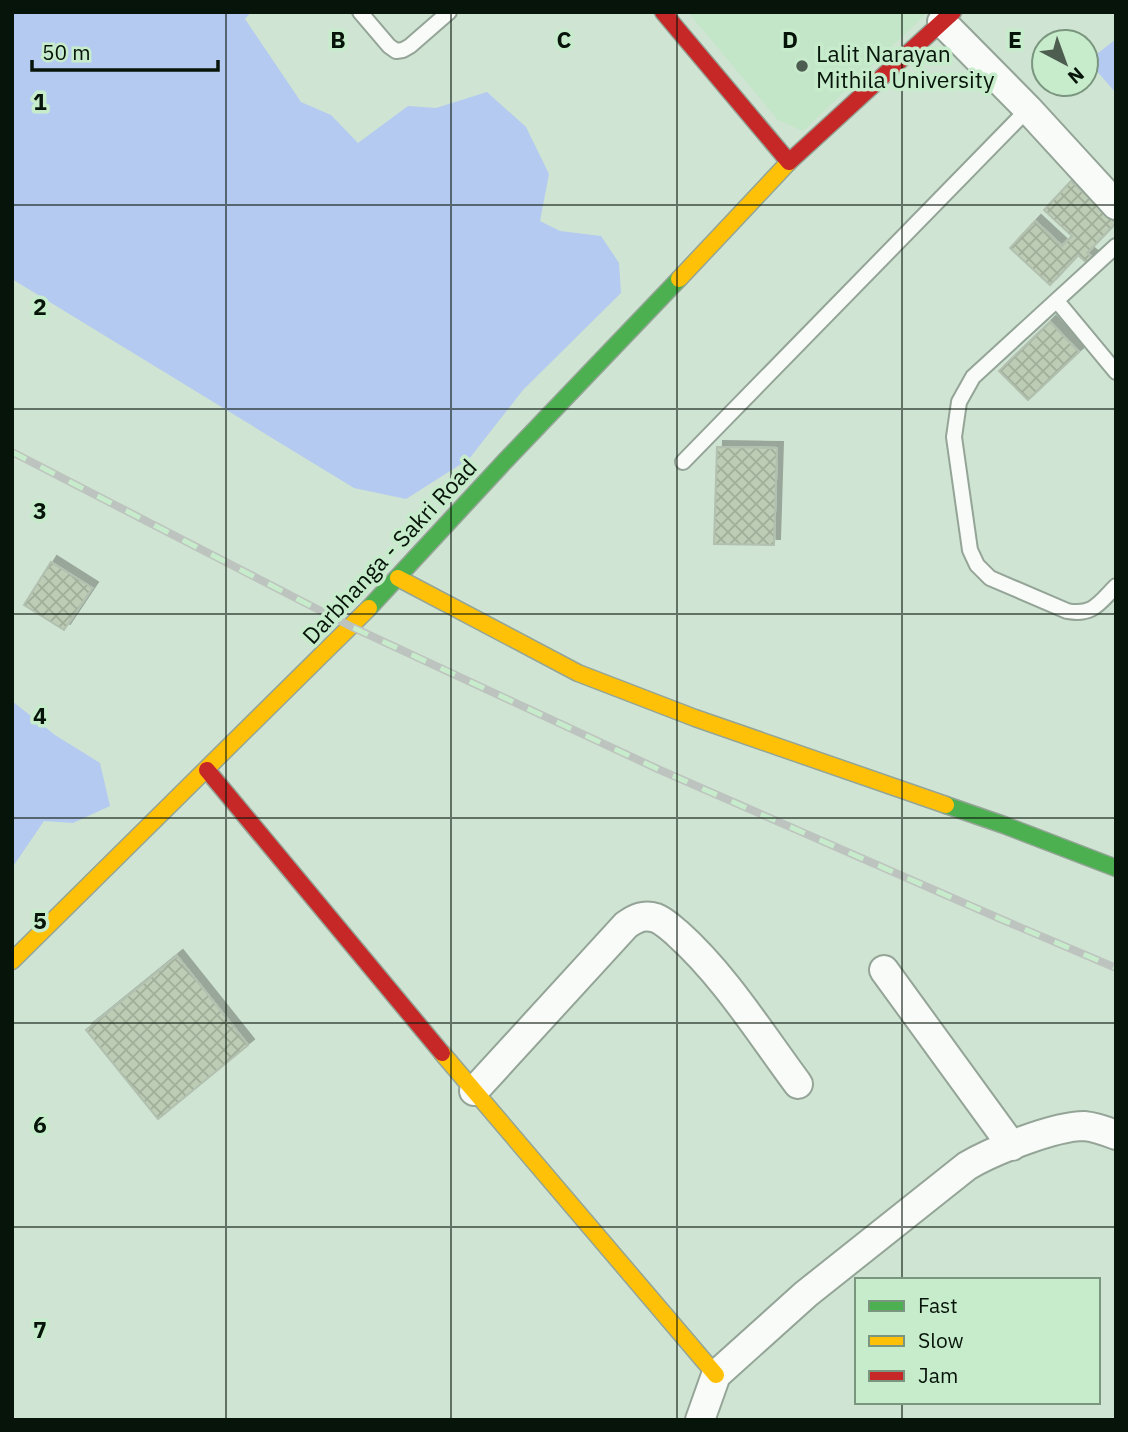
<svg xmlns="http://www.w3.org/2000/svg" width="1128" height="1432" viewBox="0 0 1128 1432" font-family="'IBM Plex Sans',sans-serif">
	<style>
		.built { fill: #c3e5c8 }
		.water { fill: #b4caf0 }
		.building { fill: url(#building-cross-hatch); stroke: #b2c0b0; stroke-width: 2; filter: url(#shadow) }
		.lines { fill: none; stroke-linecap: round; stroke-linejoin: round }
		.lane-casing { stroke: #94a497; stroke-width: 18 }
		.street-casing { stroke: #94a497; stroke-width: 32 }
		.fast-casing { stroke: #94a497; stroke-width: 19 }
		.slow-casing { stroke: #94a497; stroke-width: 19 }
		.jam-casing { stroke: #94a497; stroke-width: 19 }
		.lane { stroke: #f8fbf8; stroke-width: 14 }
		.street { stroke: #f8fbf8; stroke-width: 28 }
		.fast { stroke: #4caf50; stroke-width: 16 }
		.slow { stroke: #ffc107; stroke-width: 16 }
		.jam { stroke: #c62828; stroke-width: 16 }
		.rail-casing { stroke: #bdc3be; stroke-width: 8 }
		.rail { stroke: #c7eccc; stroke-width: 5; stroke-dasharray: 16; stroke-linecap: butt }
		.grid { fill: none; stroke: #071409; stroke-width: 2; stroke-opacity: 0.55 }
		.poi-dot { fill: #4d5d4f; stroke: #c7eccc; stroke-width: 2.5 }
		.labels { text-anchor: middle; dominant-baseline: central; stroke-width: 7; stroke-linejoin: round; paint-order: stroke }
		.poi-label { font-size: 23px; fill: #071409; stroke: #c7eccc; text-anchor: start }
		.street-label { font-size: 23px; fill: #071409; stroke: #c7eccc }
		.grid-label { font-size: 23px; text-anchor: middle; font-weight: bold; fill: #071409; stroke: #c7eccc; stroke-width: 7; stroke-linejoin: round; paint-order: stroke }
	</style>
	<defs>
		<pattern id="building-cross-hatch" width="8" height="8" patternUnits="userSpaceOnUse" patternTransform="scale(1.75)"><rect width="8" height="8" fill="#bcccb5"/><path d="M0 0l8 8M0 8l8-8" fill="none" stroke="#a0ae9a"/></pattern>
		<filter id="shadow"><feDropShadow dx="6" dy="-6" stdDeviation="0" flood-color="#0004"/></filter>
	</defs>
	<rect width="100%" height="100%" fill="#cfe4d2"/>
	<path class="built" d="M688,12h240l-125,119 -25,-11z"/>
	<path class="water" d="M12,12h239l-6,7 56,83 30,13 27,28 50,-37 28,2 51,-16 39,35 23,47 -9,47 20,10 41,5 18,27 2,30 -98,97 -54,69 -63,40 -52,-11 -342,-209z
		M1116,39v54l-28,-32z
		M12,701l43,34 45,28 10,43 -37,17 -29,-2 -32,47z"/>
	<path class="building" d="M1071,181l45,42 -29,30 5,4 -5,6 -9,-8 -28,30 -40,-37 25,-27 27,25 10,-10 -28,-26z
		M1050,322l29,30 -51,48 -29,-29z
		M717,447l60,1 -3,97 -60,-1z
		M51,562l41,26 -28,42 -40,-25z
		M177,956l71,89 -90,74 -72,-89z"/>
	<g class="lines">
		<g class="lane-casing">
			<path id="lane" d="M360,12l29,34 7,5 7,-1 7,-4 39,-34
				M1116,246l-143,131 -14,25 -5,35 16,113 7,15 13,13 77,33c26,5 32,-8 49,-25
				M1057,301l59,71
				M683,462l345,-353"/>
		</g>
		<g class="street-casing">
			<path id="street" d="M942,22l86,87 88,96
				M884,970l128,176
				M474,1091l152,-166c10,-7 18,-11 30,-7 8,3 15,10 21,15 48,43 83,100 121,151
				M700,1420l16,-45 90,-81 161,-128c25,-15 88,-40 117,-40 11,1 22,5 32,9"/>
		</g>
		<g class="fast-casing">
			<path id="fast" d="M369,608l137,-148 173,-181
				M946,805l58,20 112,43"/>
		</g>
		<g class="slow-casing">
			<path id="slow" d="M679,279l110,-117
				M398,578l180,95 117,45 251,87
				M12,961l357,-353
				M442,1053l274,322"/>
		</g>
		<g class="jam-casing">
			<path id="jam" d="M663,12l126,150 164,-150
				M207,770l235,283"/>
		</g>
		<use href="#lane" class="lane"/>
		<use href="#street" class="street"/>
		<use href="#fast" class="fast"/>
		<use href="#slow" class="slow"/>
		<use href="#jam" class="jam"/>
		<g class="rail-casing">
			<path id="rail" d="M12,452l340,175 308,143 343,150 113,48"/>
		</g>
		<use href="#rail" class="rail"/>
	</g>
	<path class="grid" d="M226,12v1408M451,12v1408M677,12v1408M902,12v1268M12,205h1104M12,409h1104M12,614h1104M12,818h1104M12,1023h1104M12,1227h1104M902,1402v18"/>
	<circle class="poi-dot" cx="802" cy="66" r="7"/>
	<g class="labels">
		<g class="poi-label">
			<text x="816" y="53">Lalit Narayan<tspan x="816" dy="26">Mithila University</tspan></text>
		</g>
		<g class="street-label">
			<text transform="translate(389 551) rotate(-47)">Darbhanga - Sakri Road</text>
		</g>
	</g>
	<g class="grid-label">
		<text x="338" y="48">B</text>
		<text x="564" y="48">C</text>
		<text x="790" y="48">D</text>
		<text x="1015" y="48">E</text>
		<text x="40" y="110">1</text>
		<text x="40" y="315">2</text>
		<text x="40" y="519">3</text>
		<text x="40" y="724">4</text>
		<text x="40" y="929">5</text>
		<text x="40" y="1133">6</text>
		<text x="40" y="1338">7</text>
	</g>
	<rect width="1128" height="1432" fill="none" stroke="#071409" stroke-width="28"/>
	<rect x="855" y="1278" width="245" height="126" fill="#c7eccc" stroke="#7a967e" stroke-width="2"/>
	<rect x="869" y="1301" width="35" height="10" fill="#4caf50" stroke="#7a967e" stroke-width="2"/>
	<text x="918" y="1313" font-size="21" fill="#071409">Fast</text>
	<rect x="869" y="1336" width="35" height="10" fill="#ffc107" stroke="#7a967e" stroke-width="2"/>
	<text x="918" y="1348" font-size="21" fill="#071409">Slow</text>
	<rect x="869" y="1371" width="35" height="10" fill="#c62828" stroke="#7a967e" stroke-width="2"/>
	<text x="918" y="1383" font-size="21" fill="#071409">Jam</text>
	<g transform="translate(1065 63) rotate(139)"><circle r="33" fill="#c7eccc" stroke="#7a967e" stroke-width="2"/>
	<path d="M0-5L12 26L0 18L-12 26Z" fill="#4d5d4f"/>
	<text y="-10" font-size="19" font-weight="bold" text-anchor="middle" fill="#071409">N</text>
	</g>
	<path d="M32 60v10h186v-10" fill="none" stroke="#071409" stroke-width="3.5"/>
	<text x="42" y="60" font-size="21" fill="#071409" stroke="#c7eccc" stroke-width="5" paint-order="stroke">50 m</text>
</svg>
